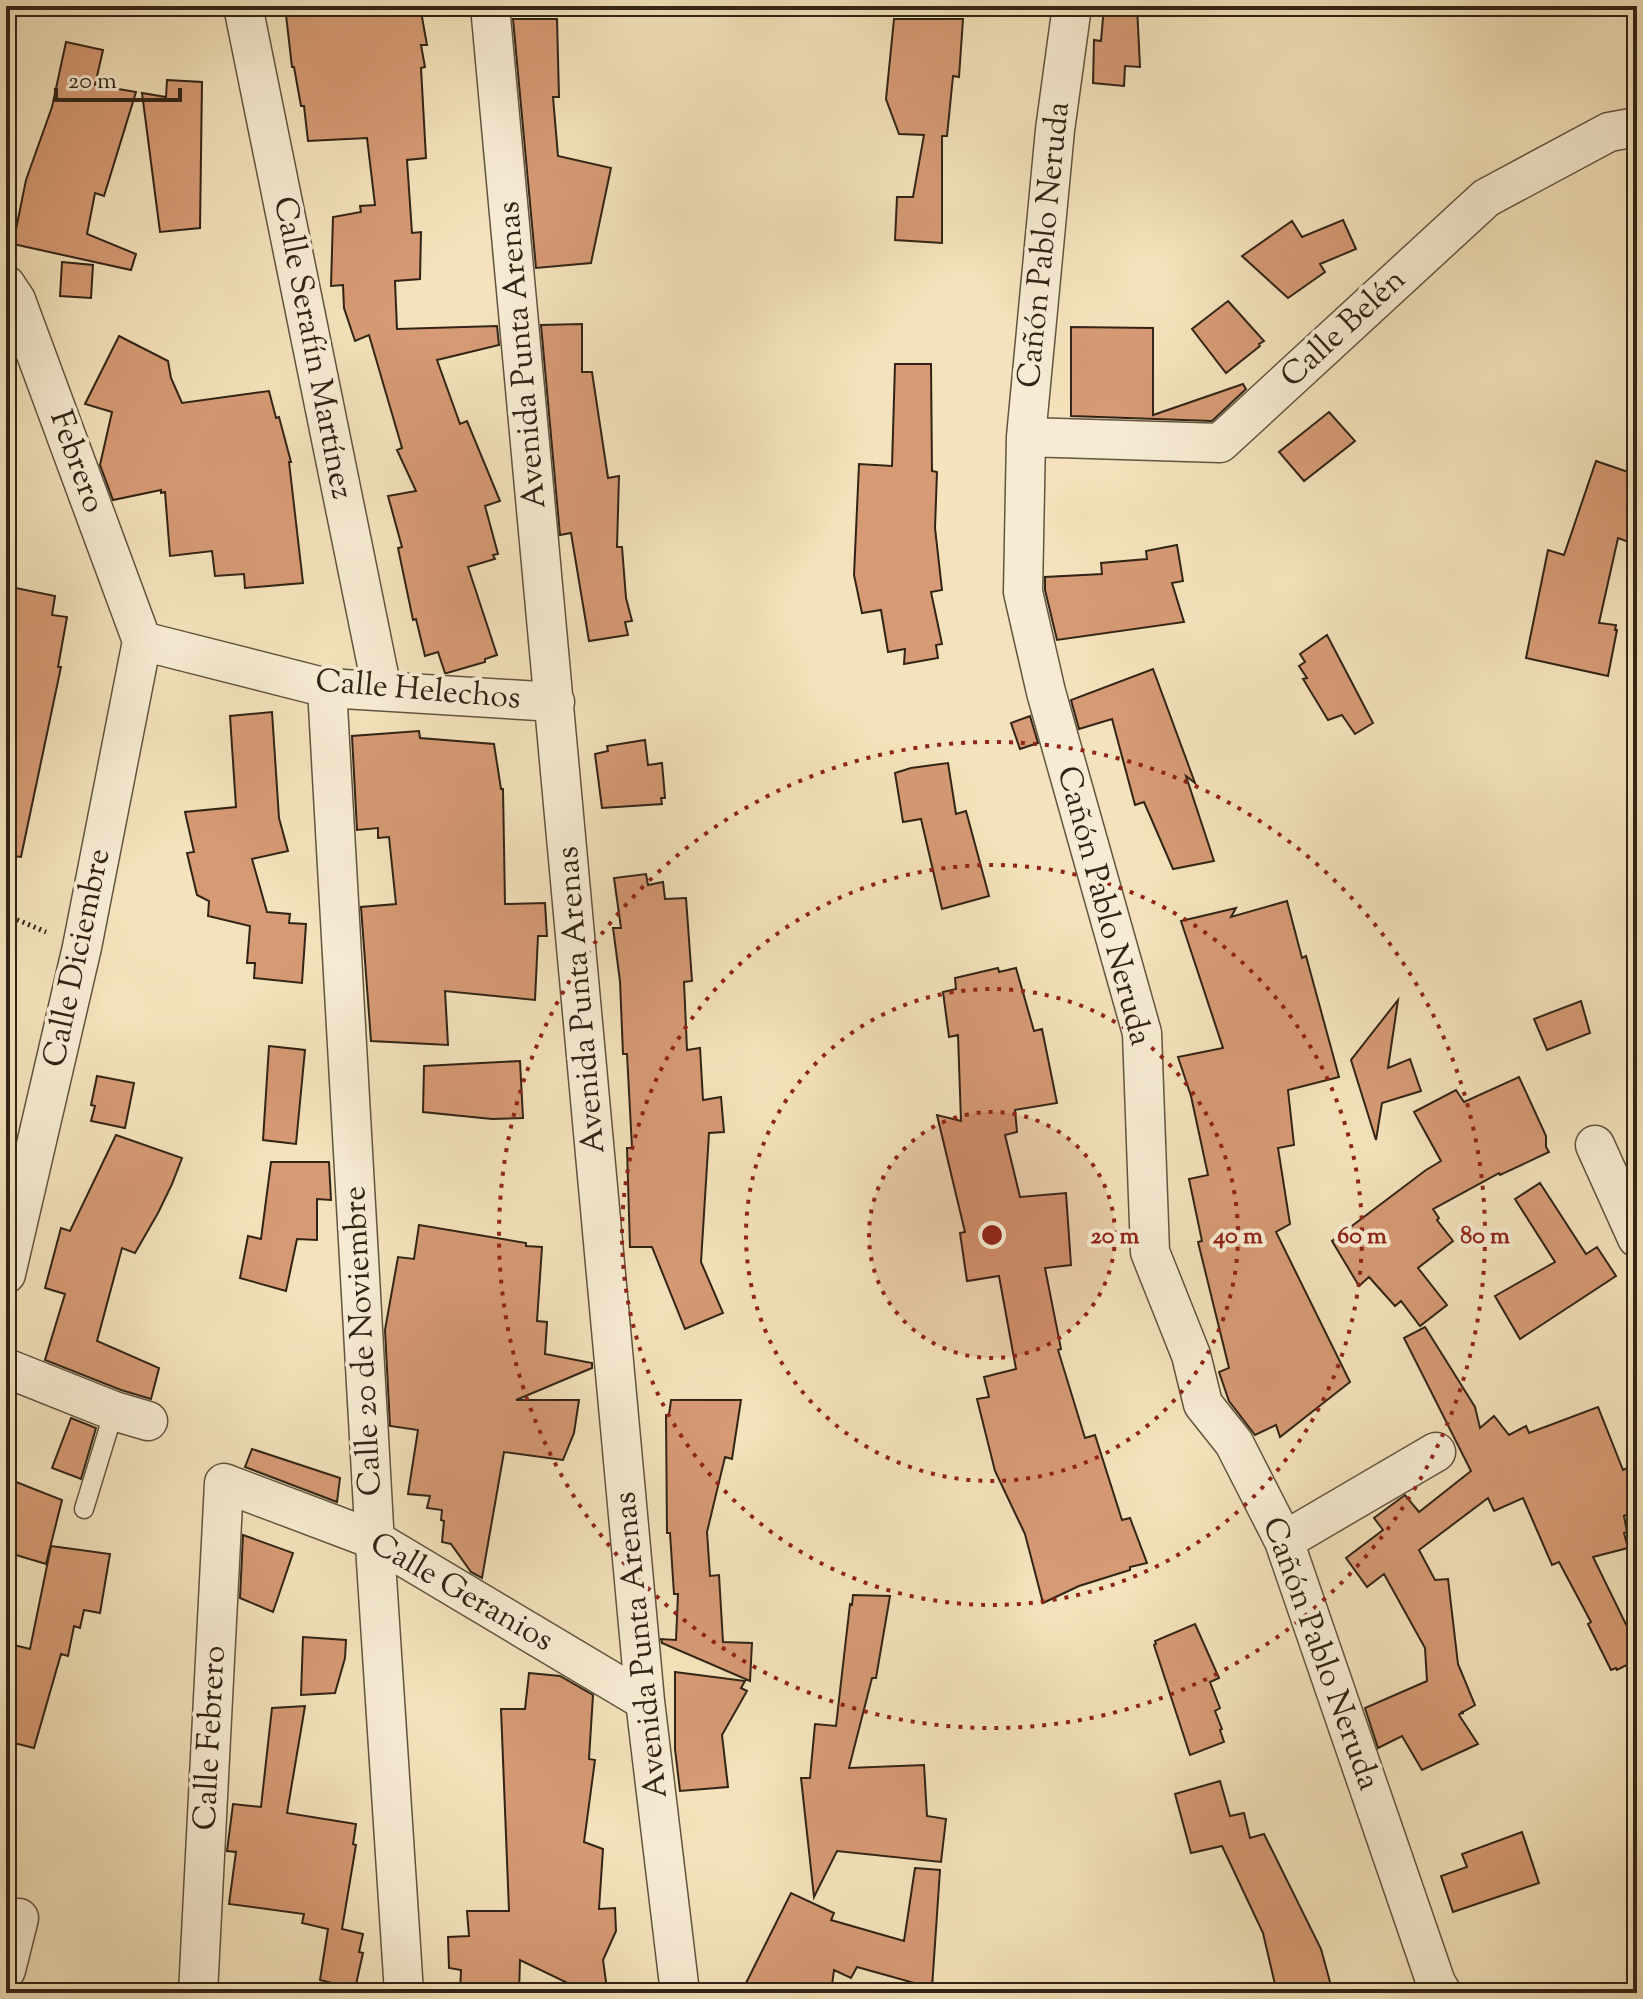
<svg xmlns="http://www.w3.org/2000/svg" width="1643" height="1999" viewBox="0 0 1643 1999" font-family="'Sorts Mill Goudy',serif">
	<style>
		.building { fill: #d69a74; stroke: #312416; stroke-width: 2 }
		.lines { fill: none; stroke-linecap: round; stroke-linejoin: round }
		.lane-casing { stroke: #62543f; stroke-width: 21 }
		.street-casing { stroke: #62543f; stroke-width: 41 }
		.path { stroke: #312416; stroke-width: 5; stroke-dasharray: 2 4; stroke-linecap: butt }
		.lane { stroke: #f7ecd3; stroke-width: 18 }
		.street { stroke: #f7ecd3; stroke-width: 38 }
		.ring { fill: none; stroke: #8f2418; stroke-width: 4; stroke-dasharray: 4 8 }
		.labels { text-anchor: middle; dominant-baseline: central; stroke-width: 8; stroke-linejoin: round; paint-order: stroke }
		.street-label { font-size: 32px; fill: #312416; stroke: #f7ecd3 }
		.centre { fill: #8f2418; stroke: #f7ecd3; stroke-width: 4 }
		.ring-label { font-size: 24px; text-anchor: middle; font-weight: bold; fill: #8f2418; stroke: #f7ecd3; stroke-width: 8; stroke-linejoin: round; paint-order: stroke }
	</style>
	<rect width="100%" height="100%" fill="#f3e2bb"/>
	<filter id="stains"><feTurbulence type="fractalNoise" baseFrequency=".0025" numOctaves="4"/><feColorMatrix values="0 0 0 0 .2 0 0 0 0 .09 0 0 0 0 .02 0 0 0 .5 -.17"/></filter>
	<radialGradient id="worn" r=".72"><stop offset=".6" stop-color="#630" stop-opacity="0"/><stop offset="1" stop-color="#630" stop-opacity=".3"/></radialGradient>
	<path class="building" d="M285,6h135l7,39h-6l4,22 -4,1 5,90 -19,2 5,73 9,-1 -1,47 -25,2 2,48 100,-3 2,19 -62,15 23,64 7,-3 33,80 -15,5 13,48 -5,1 2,4 -27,8 29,88 -12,4v3l-38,11h-2l-7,-21 -13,4 -9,-37 -3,1 -15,-72 4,-1 -14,-51 28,-5 -19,-41 5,-2 -33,-113 -14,6 -11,-33 -1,-23 -12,1 2,-69 28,-5 -1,-6 15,-1 -8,-67 -59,3 -4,-35h-3l-7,-39h-2z
		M1104,6h33l3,61 -15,-1 -1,20 -31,-3 1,-43 7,1z
		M513,19h44l2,78h-6l5,59 53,12 -20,95 -55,5z
		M894,19h69l-4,58 -6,-1 -6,60h-5v107l-47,-3 2,-43h16l11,-62 -25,-1 -13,-35z
		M66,42l37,8 -8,35 41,7 -32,104 -9,-3 -8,41 49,20 -5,16 -118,-26 13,-64 26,-73z
		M167,80l35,2 -2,146 -40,4 -18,-139 24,4z
		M1343,220l13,29 -36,15 5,8 -37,26 -46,-42 50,-35 10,16z
		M62,262l31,3 -2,33 -31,-2z
		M1228,301l36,40 -5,3 1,2 -34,27 -34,-44z
		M582,324v48h10l16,106 11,-2 -2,71h5l4,51 6,23 -7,1 3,13 -39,6 -18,-108 -11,2 -19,-210z
		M1071,327l82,1v87l90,-31 3,5 -34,32 -141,-5z
		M119,336l49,25 3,17 11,25 87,-12 7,27 3,-1 12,45h-2l14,121 -58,5 -1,-14 -29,2 -3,-25 -42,5 -5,-64 -4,1v-3l-48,10 -13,-35 12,-53 -27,-8z
		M895,364h36l1,107 5,1 -2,56 7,62 -11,2 11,52 -6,1 2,13 -34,6 1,-15 -17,3 -7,-42 -19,3 -8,-38 5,-111 33,2z
		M1329,412l26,29 -51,40 -25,-29z
		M1596,461l32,11 -1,6 10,3v64l-19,-7 -19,85 17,2 -1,5h2l-9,46 -82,-18 22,-108 16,5z
		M1177,545l6,36 -11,2 12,39 -127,18 -12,-50v-13l57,-3 -1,-11 46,-4 -1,-8z
		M6,586l49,10 -3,19 15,2 -9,50h3l-40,190 -15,-2z
		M1327,635l46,88 -18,11 -13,-19 -14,5 -25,-41 4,-1 -8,-12 6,-4 -5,-8z
		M1153,669l42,114 -9,-7 28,85 -41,8 -29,-67 -9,3 -23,-86 -33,10 -8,-29z
		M272,712l7,106 9,33 -36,8 15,53 23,2 -1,9 17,1 -4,59 -48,-5 1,-15h-8l3,-37 -42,-10 1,-15 -12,-6 -10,-42 7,-1 -9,-40 51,-5 -6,-91z
		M1030,716l8,27 -18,6 -9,-26z
		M419,731l1,7 74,6 7,45h2l2,115 40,-1 2,33h-9l-3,64 -90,-9 3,54 -77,-4 -10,-134 35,-3 -7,-67 -11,1v-10l-21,2 -5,-94z
		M645,740l3,25 14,-2 3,35h-4l1,6 -60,4 -7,-54 13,-3 -1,-5z
		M948,763l8,51 10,-3 23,85 -47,13 -21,-90 -18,3 -8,-49 16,-5z
		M646,874l2,11 15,-3 2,17 21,-1 6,83 -8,1 3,68 13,-2 3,52 18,-3 3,35 -15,1 -8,129 22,51 -38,16 -33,-82h-22l-3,-99h5l-5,-94h-4l-3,-73 -7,-53h8l-7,-50z
		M1287,901l15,57 4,-2 33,121 -51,13 6,55 -16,3 12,76 -14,8 74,150 -70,55 -4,-12 -21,10 -26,-34 -10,-29 10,-4 -31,-126 4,-1 -13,-62 19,-4 -17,-79 -13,-39 45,-9 -42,-127 55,-13 -5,9z
		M998,968l1,4 17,-4 18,63 8,-2 15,74 -42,7 2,22 -12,3 15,62 46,-4 5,72 -26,3 16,81 -3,1 27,88 10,-3 27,85 8,-2 17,45 -17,4v3l-51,16 -36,17 -18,-69 -30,-63 -18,-72 12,-2 -5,-20 32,-8 -17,-93 -32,5 -7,-48 5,-1 -28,-117 24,6 -3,-86 -9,2 -6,-45 13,-3 -1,-11z
		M1398,1000l-10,68 22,-9 11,32 -39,12 -6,37 -25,-80z
		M1581,1001l9,32 -43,17 -13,-31z
		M269,1046l36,4 -9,94 -33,-4z
		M520,1061l3,57 -31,1 -69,-7 1,-46z
		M97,1076l37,7 -9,45 -34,-7 4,-15 -4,-1z
		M1519,1077l27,59v11l3,5 -49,23 -1,-2 -66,36 6,9 -2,2 16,21 -35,27 29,37 -27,21 -19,-25 -6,5 -26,-29 -10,9 -27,-45 94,-71 15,-9 -27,-49 42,-22 8,12z
		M116,1135l66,23 -10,26 -14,29 -23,40 -13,-5 -25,93 62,27 -8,31 -30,-9 -76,-30 20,-66 -20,-6 16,-60 9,3z
		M271,1162h58l2,38 -14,-1v41l-20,-1 -11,52 -46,-13 8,-42 13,3z
		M1540,1183l46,71 11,-7 19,29 -96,63 -25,-43 60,-34 -40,-63z
		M419,1225l107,18v3l16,1 -5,74 10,1 -2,32 47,9v5l-76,32h63l-5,33 -11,27 -59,-8 -22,126 -11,-6 -20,-28 -9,-2 2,-21 -3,-1 1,-10 -15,-2 3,-12 -22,-2 10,-64 -28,-4 -5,-96 13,-73 16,2z
		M1425,1327l50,80 5,21 14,-12 15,19 17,-9 3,7 69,-26 25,63 14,-6v47l-13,5 3,16 -3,1 4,15 -35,9 44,90v13l-20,10 -1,-2 -5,2 -23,-46 3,-2 -32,-60 -7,3 -29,-67 -29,13 -6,-13 -69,52 16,30 13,-1 10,85 17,41 -12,7v2l-1,-2 -3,3 19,29 -56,26 -20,-34 -24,12 -13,-40 62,-27 -2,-33 -41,-74 -17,13 -21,-29 37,-28 -9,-12 31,-23 14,17 52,-41 -67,-133z
		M671,1400h70l-9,59 -7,-2 -18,75 3,44 9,-1 4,67 29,1 -2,38 -88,-38 -1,-4 15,1 2,-46h-4l-4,-61h-3l-1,-118h3z
		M71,1418l25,10 -15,51 -29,-11z
		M252,1449l88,29 -3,24 -92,-35z
		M6,1478l56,22 -16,64 -40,-12z
		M243,1535l50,18 -20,59 -33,-14z
		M51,1546l59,8 -10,59 -16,-3 -4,18 -6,-2 -6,30 -7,-2 -27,94 -28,-7v-98l24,6z
		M853,1595l37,1 -14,82h-4l-23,90 75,-3 3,51 19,3 -5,43 -104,-11 -23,46 -13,-119h9l5,-54 21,2 14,-122 2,1z
		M1195,1624l24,54 -9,4 10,26 -5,3 7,18 -2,1 4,12 -34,13 -36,-110 2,-1 -1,-3z
		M303,1637l43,3 -1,18 -10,35 -34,2z
		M675,1672l70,9 -4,7 6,3 -25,44 6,52 -48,4 -5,-42z
		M529,1673l31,3 33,19 -4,64 6,1 -11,82 19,7 -4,60 16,-1 1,23 -13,29 4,29 -25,1 -62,-30 -1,33h-59l1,-23 -12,-2 -1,-31 21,-1 -2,-25h42l-8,-202h24z
		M305,1706l-18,107 69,11 -3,20 3,1 -14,84 21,5 -4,18 4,1 -8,36 -35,-9 8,-51 -26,-6 2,-9 -75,-10 7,-52 -9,-1 6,-47 28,3 11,-99z
		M1220,1781l10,35 14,-3 6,25 14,-4 57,115 12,44h-56l-14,-60 -41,-87 -31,7 -16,-59z
		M1522,1832l17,51 -86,29 -12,-36 26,-9 -5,-13z
		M915,1868l25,2 -8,118 -75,-21 -6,11 -17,-8 -3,23h-90l50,-100 43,20 -3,7 73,21z"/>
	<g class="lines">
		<g class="lane-casing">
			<path id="lane" d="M84,1509l30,-98"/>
		</g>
		<g class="street-casing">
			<path id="street" d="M243,6l139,684
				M490,6l155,1695 35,292
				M1072,6l-17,124 -29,307 -3,155 23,100 96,341 8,219 41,103 12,49 31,39 50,98 152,442 6,10
				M6,285l10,15 126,341
				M1026,437l194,6 266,-245 123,-66 28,-5
				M142,641l185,47 228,14
				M327,688l49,874 28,431
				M1595,1145l42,93
				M6,1274l76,-327 60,-306
				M6,1368l108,43 34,10
				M1284,1541l152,-89
				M6,1970l13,-52
				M198,1993l26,-510 151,57 270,161"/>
		</g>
		<path class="path" d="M6,915l40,17"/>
		<use href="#lane" class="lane"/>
		<use href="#street" class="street"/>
	</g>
	<circle cx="992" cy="1235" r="123" fill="#8f2418" fill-opacity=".12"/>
	<g class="ring">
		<circle cx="992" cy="1235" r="123"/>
		<circle cx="992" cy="1235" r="246"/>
		<circle cx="992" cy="1235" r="370"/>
		<circle cx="992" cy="1235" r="493"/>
	</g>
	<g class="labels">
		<g class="street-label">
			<text transform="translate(1045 245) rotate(-84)">Cañón Pablo Neruda</text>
			<text transform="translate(1344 329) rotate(-43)">Calle Belén</text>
			<text transform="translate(312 348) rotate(79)">Calle Serafín Martínez</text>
			<text transform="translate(523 355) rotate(-95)">Avenida Punta Arenas</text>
			<text transform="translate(76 462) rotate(70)">Febrero</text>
			<text transform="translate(418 691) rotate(5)">Calle Helechos</text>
			<text transform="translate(1103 906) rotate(75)">Cañón Pablo Neruda</text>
			<text transform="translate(78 958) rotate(-78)">Calle Diciembre</text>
			<text transform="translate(582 1000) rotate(-95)">Avenida Punta Arenas</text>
			<text transform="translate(364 1341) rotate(-93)">Calle 20 de Noviembre</text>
			<text transform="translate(461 1593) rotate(30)">Calle Geranios</text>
			<text transform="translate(642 1645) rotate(-96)">Avenida Punta Arenas</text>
			<text transform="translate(1320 1654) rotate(70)">Cañón Pablo Neruda</text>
			<text transform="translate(211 1738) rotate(-87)">Calle Febrero</text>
		</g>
	</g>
	<circle cx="992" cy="1235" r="12" class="centre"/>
	<g class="ring-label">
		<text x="1115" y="1243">20 m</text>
		<text x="1238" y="1243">40 m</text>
		<text x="1362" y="1243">60 m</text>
		<text x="1485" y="1243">80 m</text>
	</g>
	<rect width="1643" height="1999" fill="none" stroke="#f3e2bb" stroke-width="32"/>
	<rect x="8" y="8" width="1627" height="1983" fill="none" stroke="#312416" stroke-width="4"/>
	<rect x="16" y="16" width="1611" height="1967" fill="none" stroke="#312416" stroke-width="2"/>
	<path d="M56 88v12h124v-12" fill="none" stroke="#312416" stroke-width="4"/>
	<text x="68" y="88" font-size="24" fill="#312416" stroke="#f7ecd3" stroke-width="6" paint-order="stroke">20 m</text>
	<rect width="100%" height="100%" filter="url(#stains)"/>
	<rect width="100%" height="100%" fill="url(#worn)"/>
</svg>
